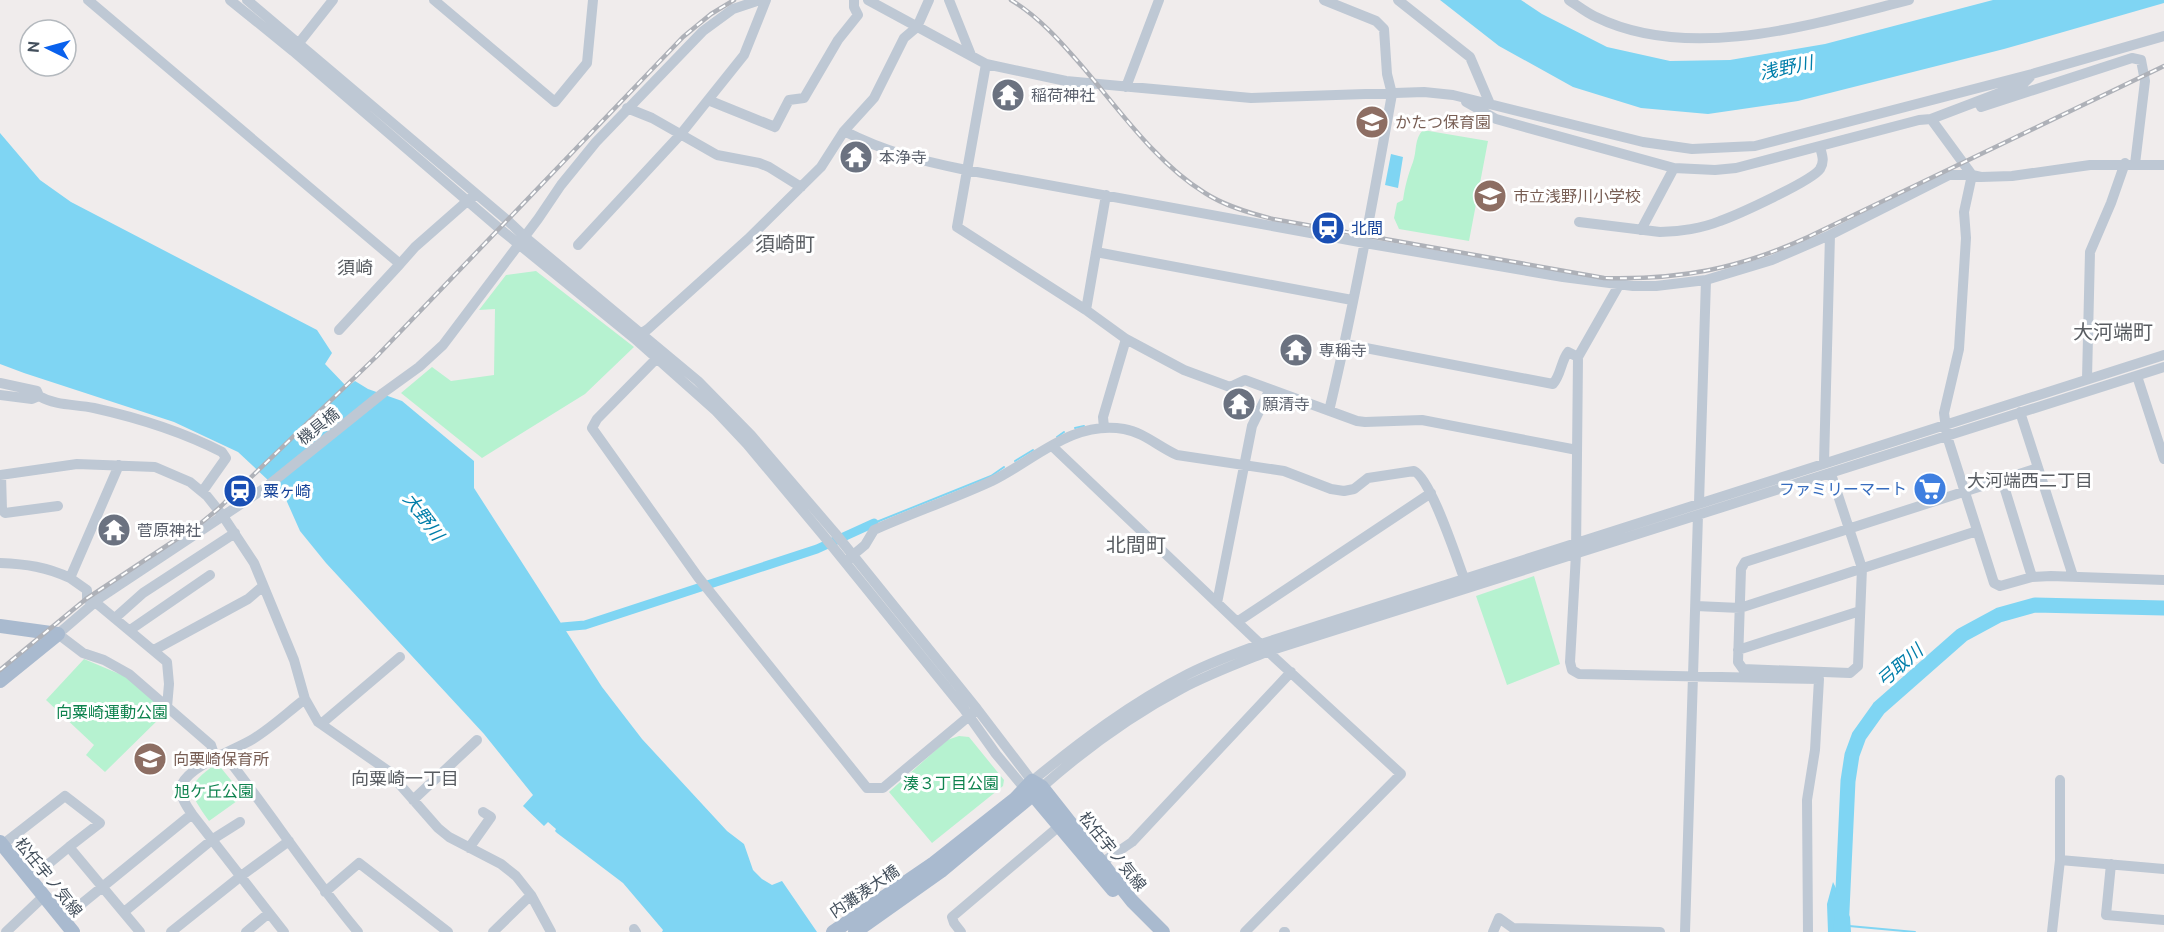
<svg xmlns="http://www.w3.org/2000/svg" width="2164" height="932" viewBox="0 0 2164 932" font-family="Ubuntu,'Noto Sans JP',sans-serif">
	<style>
		.green { fill: #b6f2d0 }
		.water { fill: #7fd5f3 }
		.lines { fill: none; stroke-linecap: round; stroke-linejoin: round }
		.stream { stroke: #7fd5f3; stroke-width: 2 }
		.canal { stroke: #7fd5f3; stroke-width: 9 }
		.river { stroke: #7fd5f3; stroke-width: 15 }
		.minor { stroke: #bec8d4; stroke-width: 10 }
		.major { stroke: #a9bacf; stroke-width: 14 }
		.rail-casing { stroke: #aeb1b8; stroke-width: 4.5 }
		.rail { stroke: #fff; stroke-width: 2; stroke-dasharray: 7; stroke-linecap: butt }
		.labels { text-anchor: middle; dominant-baseline: central; stroke-width: 6; stroke-linejoin: round; paint-order: stroke }
		.worship-label { font-size: 16px; fill: #5b616d; stroke: #fff; text-anchor: start }
		.education-label { font-size: 16px; fill: #785e54; stroke: #fff; text-anchor: start }
		.transit-label { font-size: 16px; fill: #164399; stroke: #fff; text-anchor: start }
		.street-label { font-size: 16px; fill: #434f5c; stroke: #fff }
		.shop-label { font-size: 16px; fill: #366cbe; stroke: #fff; text-anchor: end }
		.park-label { font-size: 16px; fill: #0e834e; stroke: #fff }
		.water-label { font-size: 18px; font-style: italic; fill: #017eaa; stroke: #fff }
		.neighbourhood-label { font-size: 18px; fill: #595d62; stroke: #fff }
		.quarter-label { font-size: 20px; fill: #595d62; stroke: #fff }
	</style>
	<rect width="100%" height="100%" fill="#f0ecec"/>
	<path class="green" d="M1423,130l65,11 -19,100 -70,-12 -5,-11 3,-15 6,-3c2,-14 5,-25 10,-38 4,-11 1,-23 10,-32z
		M536,271l98,76 -49,47 -103,64 -81,-65 31,-26 19,14 43,-6 1,-66 -16,1 27,-35z
		M1534,576l26,88 -53,21 -31,-89z
		M84,659l45,19 37,34 -61,60 -19,-17 8,-10 -48,-45z
		M959,736l10,1 35,43 -1,6 -71,57 -43,-51 58,-52z
		M217,763l27,33 -35,25c-23,-32 -23,-35 8,-58z"/>
	<path class="water" d="M1440,0h81l21,14 65,33 63,14 60,-1 95,-16 168,-44h171v3l-160,46 -206,52 -90,13 -67,-6 -68,-21 -74,-41z
		M0,133l40,47 31,22 246,128 15,23 -7,11 22,23 8,-6 13,8 34,12 72,60v27l128,199 40,52 85,92 17,13 9,26 9,9 10,6 10,-4 35,51h-155l1,-2 -40,-47 -66,-50 -2,-2 1,-2 -8,-7 -4,4 -21,-20 10,-11 -49,-61 -158,-171 -26,-32 -16,-36 -46,-43 -64,-30 -150,-49 -24,-9z
		M1391,154l12,3 -5,31 -13,-3z
		M1833,882l17,35 1,15h-23l-1,-28z"/>
	<g class="lines">
		<path class="stream" d="M1075,428l9,-2
			M1057,437l7,-5
			M1015,461l18,-11
			M874,523l117,-47 13,-9
			M1849,926l66,6"/>
		<path class="canal" d="M562,627l23,-2 232,-76 57,-26"/>
		<path class="river" d="M1841,932l7,-151 4,-26 7,-19 20,-28 83,-73 37,-20 36,-10 129,3"/>
		<path class="minor" d="M88,0l312,264 15,-17 58,-51
			M230,0l63,51 207,178 134,109 82,73 31,33 76,91 141,174 32,45 30,36
			M247,0l260,220 18,17 173,144 53,54 84,98 142,176 55,72c49,-40 99,-78 156,-107 24,-12 48,-21 73,-30l903,-289
			M434,0l121,102 32,-39 6,-63
			M868,0l118,64 80,17 185,17 173,-6 29,3 190,47 49,7 63,-3 277,-72 132,-38
			M949,0l22,55
			M1324,0l52,21 8,8 3,45 5,20c-19,106 -38,212 -63,317
			M1398,0l72,57 20,47
			M1569,0c9,6 18,13 27,17 94,46 218,7 313,-17
			M295,48l38,-48
			M986,64l-29,163 129,83 40,29 58,31 46,17 15,-7 112,41 8,1 57,-2 155,30
			M2030,77l-7,7 -92,35 41,56 -8,37 2,26 -7,111 -15,64 3,23 47,147 6,3 32,-9 19,-1 113,4
			M1126,87l33,-87
			M708,100l67,27 14,-27 15,-2 34,-58 20,-25 -4,-8v-7
			M1466,102l30,17 178,49 41,2 21,-2 183,-48 12,-1
			M1981,107l151,-49 9,2 4,21 -10,83
			M627,108l25,10 65,37 42,8 10,4 32,20
			M844,131c41,21 78,30 122,39l399,73 198,34 70,9h23l50,-6 66,-20 58,-25 119,-60h23l9,2 31,-1 78,-11h74
			M1579,222l81,10c19,0 43,-4 60,-11 17,-6 92,-40 100,-52 5,-8 2,-14 0,-22
			M1641,230l33,-62
			M578,245l102,-110 64,-80 22,-55
			M1096,252l256,48
			M1619,285l-41,72 -2,197 -6,108 2,8 7,4 240,5 -4,71 -8,50 1,132
			M1086,310l20,-115
			M339,330l61,-66
			M636,337l12,-8 100,-90 73,-72 23,-36 30,-33 30,-60 13,-11 12,-27
			M1345,344l208,40c8,-9 8,-23 15,-32l10,5
			M657,358l-60,61 -5,9 106,149 169,211h16l91,-76
			M2137,376l27,83
			M2087,379l3,-127 21,-49 14,-40
			M0,383l37,8 2,5c17,10 36,8 55,12 45,10 87,23 128,44l4,6 -24,34
			M0,395l32,4 7,-3
			M2020,412l53,164
			M1104,428l-1,-11 23,-78
			M1052,446l224,213 125,115 -156,158
			M1824,463l6,-228
			M1831,474l31,94 -4,98 -8,7 -107,-4 -5,-7 3,-93 4,-7 293,-94
			M0,475l77,-11 78,3 35,15 17,14 16,20 31,47 40,97 11,39 13,23 69,48 51,58 11,9 52,27 15,12 15,19 20,37
			M1,475l1,35 3,3 53,-7
			M2002,480l30,97
			M1699,503l7,-223
			M847,560l18,-15 9,-15c38,-17 79,-31 118,-49 43,-21 80,-61 132,-52 19,3 35,18 53,26l107,16 47,18 13,2 10,-2 14,-11 46,-7c17,8 42,86 50,107
			M0,563c26,1 47,4 70,15l49,-113
			M70,578l17,12v9l8,3 72,60 2,22 -2,23
			M1217,603l35,-177 18,-37
			M1696,606l44,2 237,-77
			M115,618l28,-25 92,-60
			M1237,622l194,-129
			M130,630l80,-55
			M154,650l94,-51 15,-13
			M1738,650l122,-39
			M321,724l79,-67
			M224,754c46,58 86,121 134,178
			M215,757l-4,-12 -82,-71 -25,-14 -21,-7 -25,-19 43,-37 164,-109 118,-95 36,-26 24,-22 95,-126 23,-34 35,-43 107,-111 30,-22 27,-9
			M1042,787c42,-37 88,-71 139,-98 28,-15 58,-26 88,-38l895,-284
			M413,800l64,-60
			M192,814l92,118
			M2,845l63,-49 35,27 -31,24
			M469,848l22,-31 -8,-5
			M2060,860l104,9
			M2111,864l-5,51 58,5
			M1097,866l35,-24 159,-170
			M30,879l39,-32 71,85
			M325,892l34,-29 89,69
			M124,912l89,-73 27,-17
			M63,919l129,-105c-5,-7 -14,-20 -10,-30 9,-19 53,-34 71,-45 18,-11 35,-27 52,-40
			M634,929l2,3
			M6,932l38,-36
			M171,932l70,-56 48,-35
			M246,932l23,-19
			M493,932l38,-37
			M961,932l-7,-9 -2,-6 112,-95
			M1284,932h1
			M1493,932l6,-14 14,10 147,4
			M1685,932l13,-417
			M2052,932l8,-72v-80"/>
		<path class="major" d="M0,626l58,8
			M0,681l58,-47
			M1027,791l7,5 79,94
			M0,842l73,90
			M833,932l101,-69 81,-64 17,-18 10,6 90,114 31,31
			M855,932l86,-61 101,-84"/>
		<g class="rail-casing">
			<path id="rail" d="M1011,0c28,17 49,41 70,65 37,43 75,98 124,128 20,13 44,20 68,26l331,59c76,2 134,-9 204,-41l356,-171
				M0,670l86,-71 115,-76 17,-14 159,-153 306,-319 28,-23 23,-14"/>
		</g>
		<use href="#rail" class="rail"/>
	</g>
	<defs>
		<g id="temple-disc" transform="scale(1.725)"><circle r="9.5" fill="#6b7280" stroke="#fff"/><path d="M0-6L5-2H3V0L6.5 2.5H4V6H1.5V3h-3V6H-4V2.5H-6.5L-3 0V-2H-5Z" fill="#fff"/></g>
		<g id="school-disc" transform="scale(1.725)"><circle r="9.5" fill="#8d6e63" stroke="#fff"/><path d="M0-5L7-2L0 1L-7-2ZM-4 1L0 2.5L4 1V4Q0 6-4 4Z" fill="#fff"/></g>
		<g id="station-disc" transform="scale(1.725)"><circle r="9.5" fill="#1a4fb4" stroke="#fff"/><path d="M-3-6H3Q5-6 5-4V2Q5 4 3 4L4.5 6H3L1.5 4h-3L-3 6H-4.5L-3 4Q-5 4-5 2V-4Q-5-6-3-6ZM-3.5-4v3h7v-3ZM-3.5 1v1.5H-2V1ZM2 1v1.5H3.5V1Z" fill="#fff"/></g>
		<g id="supermarket-disc" transform="scale(1.725)"><circle r="9.5" fill="#3f7fe0" stroke="#fff"/><path d="M-6-5.5h2.5l.6 2H6L4.5 2H-2.5L-4.4-4H-6ZM-1.5 3.2a1.3 1.3 0 1 0 .1 0ZM3 3.2a1.3 1.3 0 1 0 .1 0Z" fill="#fff"/></g>
	</defs>
	<g fill-rule="evenodd">
		<use href="#temple-disc" x="1008" y="95"/>
		<use href="#school-disc" x="1372" y="122"/>
		<use href="#temple-disc" x="856" y="157"/>
		<use href="#school-disc" x="1490" y="196"/>
		<use href="#station-disc" x="1328" y="228"/>
		<use href="#temple-disc" x="1296" y="350"/>
		<use href="#temple-disc" x="1239" y="404"/>
		<use href="#supermarket-disc" x="1930" y="489"/>
		<use href="#station-disc" x="240" y="491"/>
		<use href="#temple-disc" x="114" y="530"/>
		<use href="#school-disc" x="150" y="759"/>
	</g>
	<g class="labels">
		<g class="worship-label">
			<text x="1031" y="95">稲荷神社</text>
			<text x="879" y="157">本浄寺</text>
			<text x="1319" y="350">専稱寺</text>
			<text x="1262" y="404">願清寺</text>
			<text x="137" y="530">菅原神社</text>
		</g>
		<g class="education-label">
			<text x="1395" y="122">かたつ保育園</text>
			<text x="1513" y="196">市立浅野川小学校</text>
			<text x="173" y="759">向栗崎保育所</text>
		</g>
		<g class="transit-label">
			<text x="1351" y="228">北間</text>
			<text x="263" y="491">粟ヶ崎</text>
		</g>
		<g class="street-label">
			<text transform="translate(318 426) rotate(-39)">機具橋</text>
			<text transform="translate(1113 851) rotate(51)">松任宇ノ気線</text>
			<text transform="translate(49 877) rotate(51)">松任宇ノ気線</text>
			<text transform="translate(864 891) rotate(-34)">内灘湊大橋</text>
		</g>
		<g class="shop-label">
			<text x="1907" y="489">ファミリーマート</text>
		</g>
		<g class="park-label">
			<text x="112" y="712">向粟崎運動公園</text>
			<text x="951" y="783">湊３丁目公園</text>
			<text x="214" y="791">旭ケ丘公園</text>
		</g>
		<g class="water-label">
			<text transform="translate(1786 67) rotate(-12)">浅野川</text>
			<text transform="translate(424 516) rotate(53)">大野川</text>
			<text transform="translate(1899 665) rotate(-41)">弓取川</text>
		</g>
		<g class="neighbourhood-label">
			<text x="355" y="267">須崎</text>
			<text x="2030" y="480">大河端西二丁目</text>
			<text x="405" y="778">向粟崎一丁目</text>
		</g>
		<g class="quarter-label">
			<text x="785" y="243">須崎町</text>
			<text x="2113" y="331">大河端町</text>
			<text x="1136" y="544">北間町</text>
		</g>
	</g>
	<g transform="translate(48 48) rotate(275)"><circle r="28" fill="#ffffff" stroke="#b4b9be" stroke-width="1.5"/>
	<path d="M0-4.5L10 22L0 15L-10 22Z" fill="#0961ed"/>
	<text y="-9" font-size="16" font-weight="bold" text-anchor="middle" fill="#434f5c">N</text>
	</g>
</svg>
